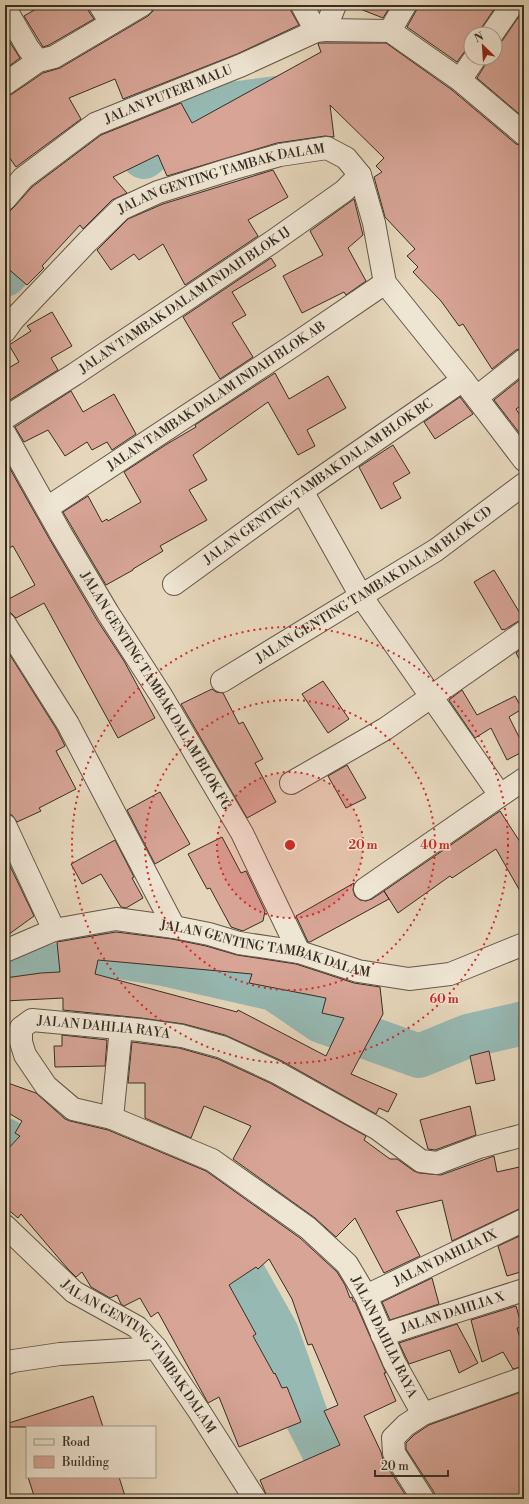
<svg xmlns="http://www.w3.org/2000/svg" width="529" height="1504" viewBox="0 0 529 1504" font-family="'Libre Bodoni',serif">
	<style>
		.lines { fill: none; stroke-linecap: round; stroke-linejoin: round }
		.river { stroke: #96b9b3; stroke-width: 44 }
		.building { fill: #d7a496; stroke: #372e23; fill-rule: evenodd }
		.minor-casing { stroke: #635849; stroke-width: 24 }
		.minor { stroke: #efe5d3; stroke-width: 22 }
		.ring { fill: none; stroke: #d62828; stroke-width: 2; stroke-dasharray: 2 4 }
		.labels { text-anchor: middle; dominant-baseline: central; stroke-width: 3; stroke-linejoin: round; paint-order: stroke }
		.street-label { font-size: 13px; fill: #372e23; stroke: #efe5d3 }
		.centre { fill: #d62828; stroke: #efe5d3; stroke-width: 2 }
		.ring-label { font-size: 12px; text-anchor: middle; font-weight: bold; fill: #d62828; stroke: #efe5d3; stroke-width: 3; stroke-linejoin: round; paint-order: stroke }
	</style>
	<rect width="100%" height="100%" fill="#e6d7bc"/>
	<filter id="stains"><feTurbulence type="fractalNoise" baseFrequency=".005" numOctaves="4"/><feColorMatrix values="0 0 0 0 .2 0 0 0 0 .09 0 0 0 0 .02 0 0 0 .5 -.17"/></filter>
	<radialGradient id="worn" r=".72"><stop offset=".6" stop-color="#630" stop-opacity="0"/><stop offset="1" stop-color="#630" stop-opacity=".3"/></radialGradient>
	<g class="lines">
		<path class="river" d="M144,157l44,-37 36,-15 60,-8
			M5,275l36,-42 9,-8
			M5,970h37l57,-16 65,10 110,25 47,32 98,35 49,-20 56,-13
			M5,1140l20,12 44,12
			M209,1229l13,6 55,98 31,88 40,78"/>
	</g>
	<path class="building" d="M43,5h45l1,7 5,7 -45,26 -6,2 -19,-31z
		M159,5h131l1,6 8,14 -62,29 -114,45 -8,-20 -46,19 12,21 -65,48 -11,-16v-55l7,-2 31,-21 17,-5 88,-52 5,-5 1,-4z
		M350,5h41l-8,13z
		M417,5h80l-15,22 -2,7h-9v12l-6,5 -8,11 -50,-35 9,-16z
		M524,7v111l-47,-40 8,-13 2,-7h8v-12l7,-5 20,-29z
		M9,41l11,17 -15,11v-26z
		M319,43h67l66,47 64,54 8,2v202l-8,2 -24,19 -29,-45 -4,2 -18,-25 -28,-29 5,-5 -11,-11 8,-7 -30,-32 -11,-40 8,-5 -6,-6 8,-8 -54,-53 4,32 -9,-1 -48,7 -110,33 -9,-21 -45,22 14,16 -15,7 -29,29 -3,-4 -38,41 2,2 -17,17 -22,-19v-55h5l4,-4 18,-20 69,-52 80,-32 11,20 129,-71 -3,-8z
		M273,170l15,27 -40,23 10,16 -73,49 -22,-41 -24,16 -5,-6 -23,16 -14,-20 31,-31 35,-15z
		M354,199l9,36 -15,13 18,33 -20,14 -2,-3 -42,21 -19,-37 40,-21 -13,-24z
		M271,258l5,8 -44,26 14,23 -14,8 21,34 -33,22 -37,-62z
		M52,312l20,34 -21,12 7,12 -53,33v-33l14,-8 -10,-17 22,-14 -4,-5z
		M275,373l14,26 39,-23 18,32 -39,22 8,16 -17,9 -30,-53 -75,53 14,25 -18,10 18,30 -47,26 3,5 -30,18v1l-27,15 -43,-73 25,-16 14,26 5,-3 1,2 33,-19 -17,-30 43,-28 29,-17 -1,-2z
		M524,376v37l-5,-6 -3,2 8,12v18l-30,-39z
		M71,391l12,21 31,-18 22,40 -24,16 -5,-8 -15,8 -5,-8 -22,14 -17,-26 -24,12 -9,-15z
		M460,397l13,17 -38,25 -11,-17z
		M393,445l17,28 -17,10 8,15 -20,11 -22,-42z
		M5,460l45,80 47,80 27,41 31,57 -37,20 -74,-135 -28,15 -5,-5 -6,-1v-11l30,-16 -22,-39 -8,4z
		M494,570l30,50 -7,2 -13,8v-1l-2,1 -28,-48z
		M5,647l52,83 8,16 -9,5 20,38 -37,19 2,3 -24,11 -5,-7 -7,-2z
		M524,647v21l-8,-15z
		M323,681l26,38 -21,14 -26,-39z
		M212,689l4,3 7,1 16,31 4,-2 20,37 -8,4 21,39 -29,16 -66,-114z
		M462,690l15,25 38,-19 7,13 -13,8 15,30v4l-17,9 -16,-32 -16,10 -26,-38z
		M347,765l19,33 -20,10 -18,-32z
		M160,792l30,52 -35,20 -28,-54z
		M500,811l24,37v50l-28,-49 -44,29 -2,-2 -52,37 -14,-22z
		M222,837l19,36 5,-2 19,40 -2,10 -20,10 -12,-4 -21,-39 -3,1 -19,-35z
		M115,840l19,37 -2,1 11,20 -17,10 -5,-1 -20,-33 -19,10 -11,-20z
		M5,859l5,7 24,50 -29,21z
		M354,883l-1,7 2,6 5,4 6,1 6,-2 12,-8 5,8 -79,43h-2l-12,-26z
		M116,932l56,7 34,7 31,9 59,9 58,19 26,4 3,27 -32,60 46,20 -9,18 -9,-4 -3,6 -94,-53 -57,-26 -41,-11 -43,-6 -78,-8v-12l-58,3v-23l36,-5 19,-1 -3,-30zM98,960l154,14 -3,9 77,15 -4,15 22,5 -18,38 -88,-46 -1,2 -142,-38z
		M62,1035l45,5 -2,26 -50,1 -1,-21h8z
		M132,1042l47,6 39,11 52,24 96,53 -2,4 26,19h7l17,12 5,2 22,2 53,-19 3,16 27,-6v42l-5,1 -67,32 -10,-41 -46,11 24,45 -36,17 -29,-55 -19,19 -21,-19 -82,-59 18,-33 -47,-20 -13,32 -46,-20v-35h-17z
		M489,1051l6,29 -19,4 -6,-28z
		M5,1082l31,11 29,26 5,2 38,9 98,41 94,67 37,34 8,13 5,13 2,-1 1,4 2,1 31,71h-2l12,28 -32,15 17,36 2,8 25,39h-140l-8,-19 80,-35 -16,-34 14,-6 -26,-61 -4,1 -16,-46 -23,-40 -11,10 -2,-2 -27,18 27,49 -3,2 21,38 1,-1 7,15 5,-1 14,35 -62,25 -20,-50 -11,6 -50,-91 -7,5 -11,-19 -16,8 -3,-2 -4,-9 -7,3 -19,-11 -9,-15 -6,5 -9,-9 -46,-54 -3,4 -13,-11v-55l15,-16 -5,-3 7,-12 -17,-10z
		M470,1106l6,29 -41,15 -7,-1 -8,-29z
		M524,1234v37l-17,5 -9,-30z
		M432,1278l7,26 -49,16 -8,-18z
		M516,1306l6,21 -5,1 7,24v14l-11,3 -10,-17 -21,10 -11,-42z
		M457,1324l21,39 -19,10 -9,-23 -41,14 -10,-21z
		M521,1392l3,8v99h-89l-1,-7 -28,-43v-6l8,-8 15,-10z
		M93,1396l10,31h-93l-1,-4z
		M28,1477h91l7,22h-91z"/>
	<g class="lines">
		<g class="minor-casing">
			<g id="minor">
				<path d="M100,5l11,18"/>
				<path d="M302,5l14,26"/>
				<path d="M5,8l23,40 10,13"/>
				<path d="M325,30l65,1 70,49 64,54"/>
				<path d="M390,31l15,-26"/>
				<path d="M492,34l20,-29"/>
				<path d="M460,80l15,-22"/>
				<path d="M5,84l33,-23 16,-4 88,-52"/>
				<path id="s1" d="M5,199l18,-21 72,-54 147,-59 74,-34 9,-1 10,-25"/>
				<path id="s2" d="M5,331l8,-11 75,-79 33,-32 37,-17 73,-23 49,-14 47,-7 19,10 14,17 14,48 11,60 78,97 61,80"/>
				<path d="M477,397l47,-37"/>
				<path id="s3" d="M5,418l70,-44 197,-132 72,-51 16,-16"/>
				<path id="s4" d="M5,434l56,100 47,79 54,84 80,136 57,119"/>
				<path d="M302,491l59,105 139,199"/>
				<path id="s5" d="M47,508l247,-163 91,-62"/>
				<path id="s6" d="M174,584l128,-93 161,-111"/>
				<path d="M5,624l63,100 106,203"/>
				<path id="s7" d="M222,681l214,-131 88,-66"/>
				<path d="M291,783l94,-54 139,-97"/>
				<path d="M5,825l49,105"/>
				<path d="M365,889l159,-110"/>
				<path id="s8" d="M5,951l49,-21 62,-11 58,8 35,7 30,9 60,9 59,19 51,8 41,-5 74,-30"/>
				<path d="M112,1118l9,-90"/>
				<path id="s9" d="M5,1226l69,66 63,35 19,21 43,63 56,88"/>
				<path id="s10" d="M366,1296l158,-76"/>
				<path id="s11" d="M382,1335l142,-45"/>
				<path d="M5,1364l8,-3 47,-7 96,-6"/>
				<path id="s12" d="M423,1414l-29,-52 -28,-66 -19,-32 -39,-36 -96,-68 -100,-42 -39,-9 -27,-23 -21,-31 -4,-13v-14l11,-8 108,10 42,6 40,11 54,25 102,57 43,32 16,2 42,-16 45,-12"/>
				<path d="M423,1499l-29,-46 -1,-15 13,-13 17,-11 101,-36"/>
			</g>
		</g>
		<use href="#minor" class="minor"/>
	</g>
	<circle cx="290" cy="845" r="73" fill="#d62828" fill-opacity=".12"/>
	<g class="ring">
		<circle cx="290" cy="845" r="73"/>
		<circle cx="290" cy="845" r="145"/>
		<circle cx="290" cy="845" r="218"/>
	</g>
	<g class="labels">
		<g class="street-label">
			<text stroke="none"><textPath href="#s1" startOffset="197">JALAN PUTERI MALU</textPath></text>
			<text stroke="none"><textPath href="#s2" startOffset="274">JALAN GENTING TAMBAK DALAM</textPath></text>
			<text stroke="none"><textPath href="#s3" startOffset="215">JALAN TAMBAK DALAM INDAH BLOK IJ</textPath></text>
			<text stroke="none"><textPath href="#s5" startOffset="203">JALAN TAMBAK DALAM INDAH BLOK AB</textPath></text>
			<text stroke="none"><textPath href="#s6" startOffset="177">JALAN GENTING TAMBAK DALAM BLOK BC</textPath></text>
			<text stroke="none"><textPath href="#s7" startOffset="180">JALAN GENTING TAMBAK DALAM BLOK CD</textPath></text>
			<text stroke="none"><textPath href="#s4" startOffset="298">JALAN GENTING TAMBAK DALAM BLOK FG</textPath></text>
			<text stroke="none"><textPath href="#s8" startOffset="269">JALAN GENTING TAMBAK DALAM</textPath></text>
			<text stroke="none"><textPath href="#s12" startOffset="674">JALAN DAHLIA RAYA</textPath></text>
			<text stroke="none"><textPath href="#s10" startOffset="88">JALAN DAHLIA IX</textPath></text>
			<text stroke="none"><textPath href="#s11" startOffset="74">JALAN DAHLIA X</textPath></text>
			<text transform="translate(384 1337) rotate(64)">JALAN DAHLIA RAYA</text>
			<text stroke="none"><textPath href="#s9" startOffset="189">JALAN GENTING TAMBAK DALAM</textPath></text>
		</g>
	</g>
	<circle cx="290" cy="845" r="6" class="centre"/>
	<g class="ring-label">
		<text x="363" y="849">20 m</text>
		<text x="435" y="849">40 m</text>
		<text x="444" y="1003">60 m</text>
	</g>
	<rect width="529" height="1504" fill="none" stroke="#e6d7bc" stroke-width="20"/>
	<rect x="6" y="6" width="517" height="1492" fill="none" stroke="#372e23" stroke-width="2"/>
	<rect x="10" y="10" width="509" height="1484" fill="none" stroke="#372e23"/>
	<rect x="26" y="1426" width="130" height="52" fill="#efe5d3" stroke="#a59c8d"/>
	<rect x="34" y="1439" width="20" height="6" fill="#efe5d3" stroke="#a59c8d"/>
	<text x="62" y="1446" font-size="12" fill="#372e23">Road</text>
	<rect x="34" y="1456" width="20" height="12" fill="#d7a496" stroke="#a59c8d"/>
	<text x="62" y="1466" font-size="12" fill="#372e23">Building</text>
	<g transform="translate(483 46) rotate(335)"><circle r="19" fill="#efe5d3" stroke="#a59c8d"/>
	<path d="M0-3L7 15L0 10L-7 15Z" fill="#8f2418"/>
	<text y="-6" font-size="11" font-weight="bold" text-anchor="middle" fill="#372e23">N</text>
	</g>
	<path d="M375 1470v6h73v-6" fill="none" stroke="#372e23" stroke-width="2"/>
	<text x="381" y="1470" font-size="12" fill="#372e23" stroke="#efe5d3" stroke-width="3" paint-order="stroke">20 m</text>
	<rect width="100%" height="100%" filter="url(#stains)"/>
	<rect width="100%" height="100%" fill="url(#worn)"/>
</svg>
